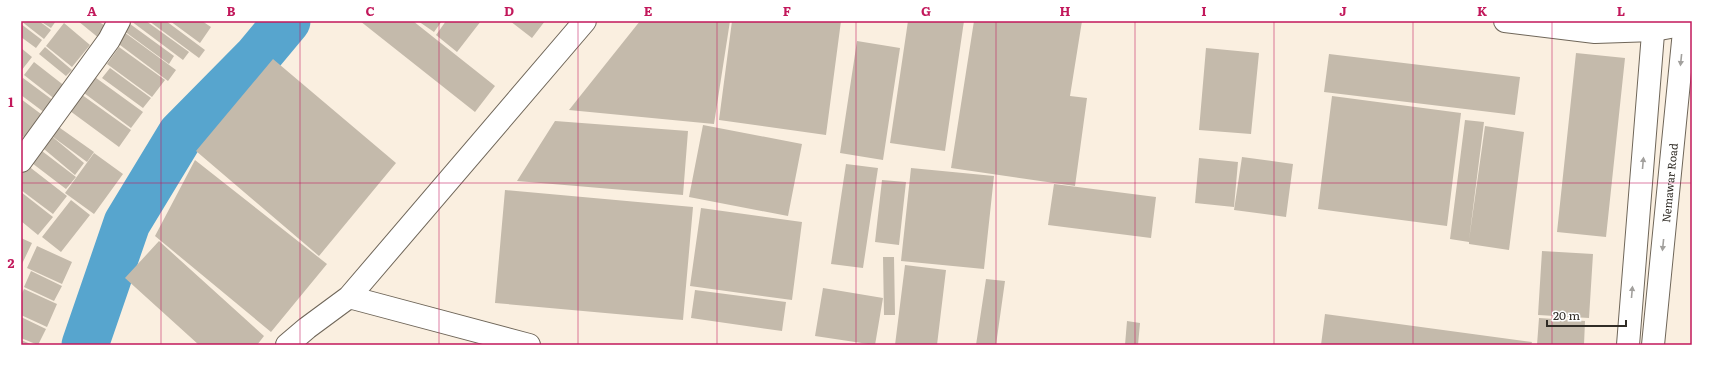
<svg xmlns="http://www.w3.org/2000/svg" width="1713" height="366" viewBox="0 0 1713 366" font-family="Literata,serif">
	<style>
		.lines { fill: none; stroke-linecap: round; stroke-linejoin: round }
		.river { stroke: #57a5ce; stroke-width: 47 }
		.building { fill: #c4baab }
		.minor-casing { stroke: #6f6659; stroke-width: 24 }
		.trunk-casing { stroke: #6f6659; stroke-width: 24 }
		.minor { stroke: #fff; stroke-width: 22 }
		.trunk { stroke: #fff; stroke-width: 22 }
		.oneway { fill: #a2a09d }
		.grid { fill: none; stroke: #c2185b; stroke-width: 1; stroke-opacity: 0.55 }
		.labels { text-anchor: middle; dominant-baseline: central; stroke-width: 3.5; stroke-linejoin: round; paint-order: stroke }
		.street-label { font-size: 11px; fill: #302c26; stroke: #fff }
		.neatline { fill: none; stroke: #c2185b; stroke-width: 1.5 }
		.grid-label { font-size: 13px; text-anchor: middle; font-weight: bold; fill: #c2185b }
	</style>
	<rect width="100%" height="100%" fill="#faefe0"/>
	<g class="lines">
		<path class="river" d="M85,345l42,-122 54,-89 76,-77 30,-36"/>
	</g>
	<path class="building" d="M21,21h18l12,9 -7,9z
		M40,21h16l-5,7z
		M78,21h20l10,7 -8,11z
		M126,21l48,35 -5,8 -49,-36z
		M131,21h15l43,31 -6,8z
		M149,21h17l39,29 -6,8z
		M170,21h32l9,6 -11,16z
		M360,21h53l82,65 -20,26z
		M418,21h24l-8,11z
		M446,21h35l-24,31 -21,-17z
		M510,21h35l-13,17z
		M640,21h90l-16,103 -145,-14z
		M732,21h109l-15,114 -107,-15z
		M908,21h56l-19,130 -55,-8z
		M974,21h108l-12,75 17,2 -12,88 -124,-18z
		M64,23l26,22 -18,22 -26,-21z
		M21,24l21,16 -6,8 -15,-11z
		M124,32l52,38 -8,11 -52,-39z
		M857,41l43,7 -17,112 -43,-7z
		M45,47l27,23 -6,6 -27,-22z
		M119,47l46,33 -13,17 -45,-33z
		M21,48l11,9 -11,14z
		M1206,48l53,5 -8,81 -52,-4z
		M1576,53l49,5 -19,179 -49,-5z
		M1329,54l191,23 -5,38 -191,-23z
		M273,59l123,104 -77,93 -123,-105z
		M34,62l32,25 -10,13 -32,-25z
		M110,68l41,30 -8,10 -41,-30z
		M92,75l51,37 -12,16 -51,-38z
		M23,78l31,23 -9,12 -24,-18v-14z
		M78,92l53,38 -12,17 -53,-39z
		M1332,96l129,17 -14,113 -129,-17z
		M21,99l24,18 -17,23 -7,-5z
		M1465,120l19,2 -15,118 16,-114 39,6 -15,118 -40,-6v-2l-19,-3z
		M555,121l133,10 -5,64 -166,-14z
		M53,123l41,29 -7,10 -38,-28 35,29 -9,12 -37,-31z
		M703,125l99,19 -14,72 -99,-19z
		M38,148l38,29 -10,12 -38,-29z
		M94,153l29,21 -29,40 -29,-21z
		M1242,157l51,7 -7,53 -52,-7z
		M1199,158l39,4 -4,45 -39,-4z
		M195,160l132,104 -56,68 -116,-96z
		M846,164l32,4 -15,100 -32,-4z
		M27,165l40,31 -14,18 -32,-24v-16z
		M911,168l83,8 -10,93 -83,-8z
		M882,180l24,2 -7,63 -24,-3z
		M1054,184l102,13 -5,41 -103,-13z
		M505,190l188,17 -10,113 -188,-17z
		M21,192l32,25 -15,18 -17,-14z
		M71,200l19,15 -29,37 -19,-15z
		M701,208l101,14 -10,78 -102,-14z
		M21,238l11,5 -11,23z
		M159,241l105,95 -7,9h-58l-74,-67z
		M37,246l35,16 -10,22 -35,-16z
		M1542,251l51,3 -4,64 -51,-3z
		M883,257h11l1,58h-11z
		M905,265l41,5 -9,75h-42z
		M31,271l31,15 -8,15 -30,-14z
		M986,279l19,2 -9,64h-20z
		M823,288l60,10 -8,47 -60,-9z
		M24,289l33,15 -10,23 -26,-12v-20z
		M695,290l91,12 -4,29 -91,-13z
		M1325,314l207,28 -1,3h-210z
		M21,317l25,12 -8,16 -17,-7z
		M1539,318l46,3 -1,24h-47z
		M1127,321l13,2 -2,22h-13z
		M21,340l12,5h-12z"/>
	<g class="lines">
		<g class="minor-casing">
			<path id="minor" d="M1505,21l90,11 59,-2 38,-7
				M21,161l88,-121 10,-19
				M287,345l20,-17 42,-31
				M529,345l-180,-48 236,-276"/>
		</g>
		<g class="trunk-casing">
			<g id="trunk">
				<path d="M1628,345l26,-324"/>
				<path id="s1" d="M1653,345l32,-324"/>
			</g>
		</g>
		<use href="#minor" class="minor"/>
		<use href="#trunk" class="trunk"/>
	</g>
	<defs><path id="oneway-solid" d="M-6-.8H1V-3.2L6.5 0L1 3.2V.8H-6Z"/></defs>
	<g class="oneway">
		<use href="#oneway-solid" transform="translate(1681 60) rotate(96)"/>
		<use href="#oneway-solid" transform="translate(1643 163) rotate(-85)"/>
		<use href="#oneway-solid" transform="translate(1663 245) rotate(96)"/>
		<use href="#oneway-solid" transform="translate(1632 292) rotate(-85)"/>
	</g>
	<path class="grid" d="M161,21v324M300,21v324M439,21v324M578,21v324M717,21v324M856,21v324M996,21v324M1135,21v324M1274,21v324M1413,21v324M1552,21v324M21,183h1671"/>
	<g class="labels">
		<g class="street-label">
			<text stroke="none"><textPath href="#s1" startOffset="163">Nemawar Road</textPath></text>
		</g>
	</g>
	<rect width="1713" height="366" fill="none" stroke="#ffffff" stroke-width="44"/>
	<path d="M1547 320v6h79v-6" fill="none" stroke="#302c26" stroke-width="2"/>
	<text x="1553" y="320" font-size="12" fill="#302c26" stroke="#ffffff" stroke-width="3" paint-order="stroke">20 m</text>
	<rect x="22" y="22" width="1669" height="322" class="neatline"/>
	<g class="grid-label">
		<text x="92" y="16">A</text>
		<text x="231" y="16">B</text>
		<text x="370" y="16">C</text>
		<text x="509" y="16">D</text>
		<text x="648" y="16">E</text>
		<text x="787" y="16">F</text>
		<text x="926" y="16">G</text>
		<text x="1065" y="16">H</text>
		<text x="1204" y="16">I</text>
		<text x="1343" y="16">J</text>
		<text x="1482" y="16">K</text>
		<text x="1621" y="16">L</text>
		<text x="11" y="107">1</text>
		<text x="11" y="268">2</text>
	</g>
</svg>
